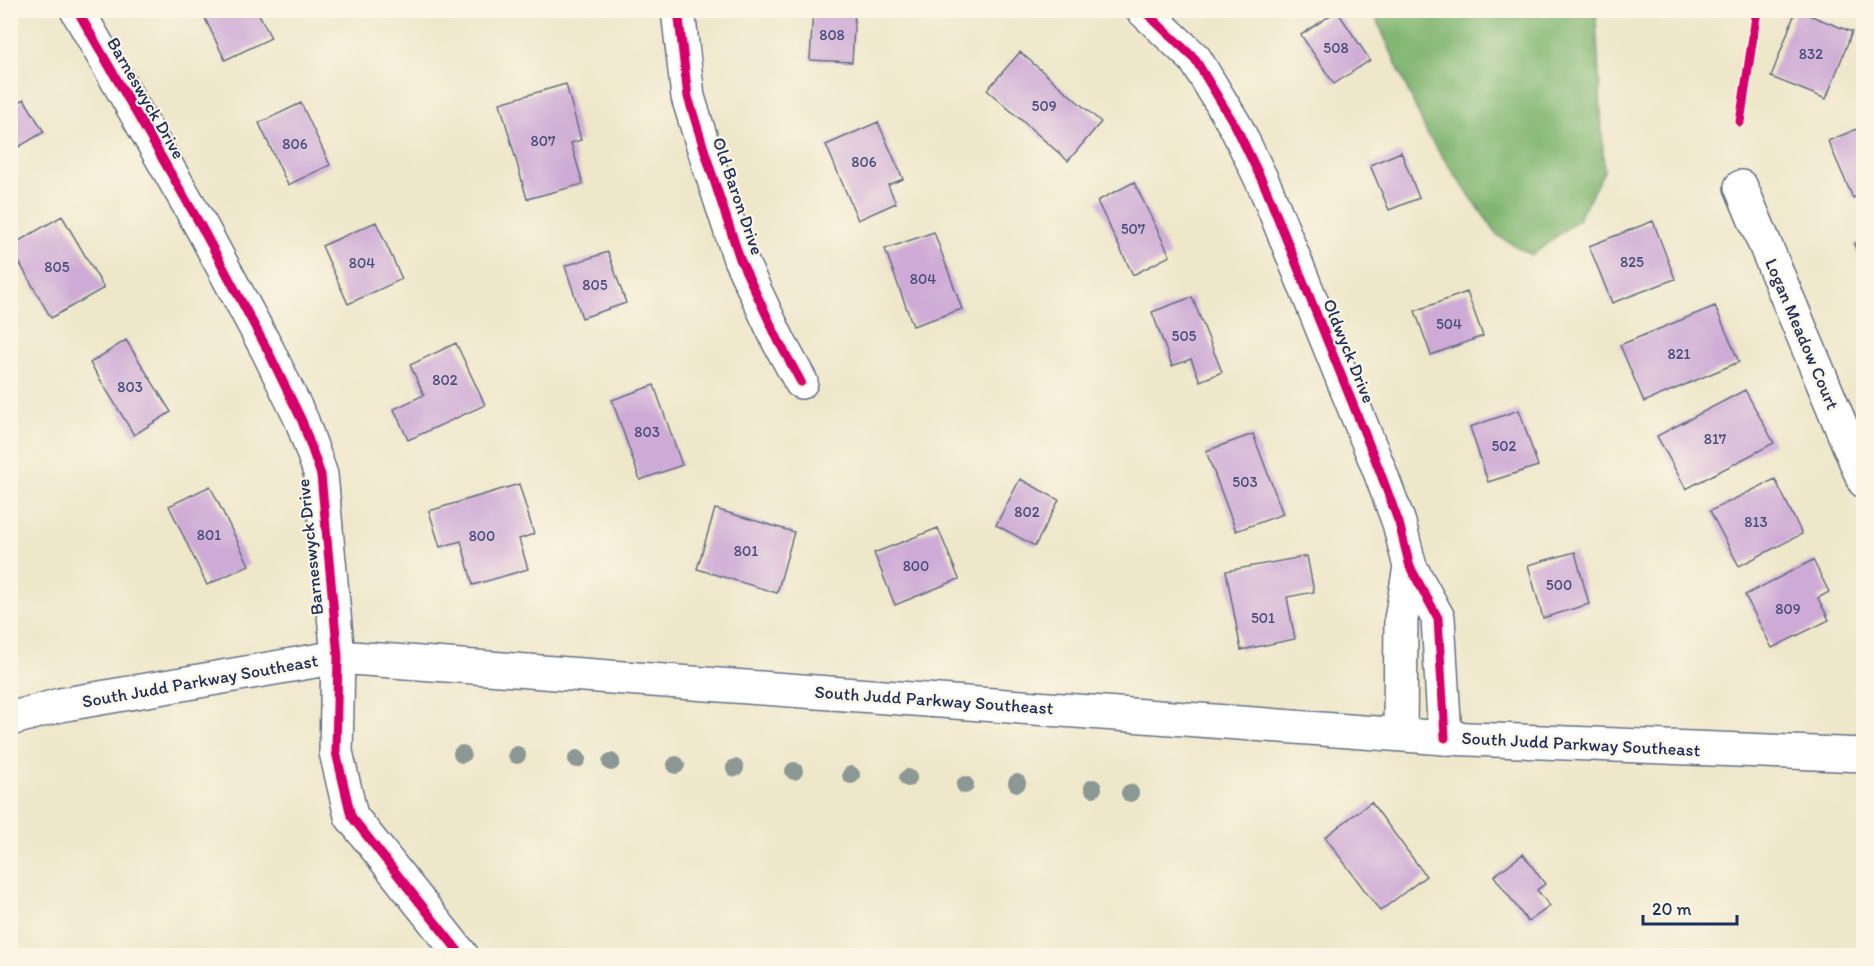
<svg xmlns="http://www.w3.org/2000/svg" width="1874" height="966" viewBox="0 0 1874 966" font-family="Itim,sans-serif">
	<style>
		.forest { fill: #80b671; stroke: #4e7268; stroke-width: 1.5 }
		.building { fill: #ceabd6 }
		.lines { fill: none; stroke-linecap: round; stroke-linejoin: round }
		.minor-casing { stroke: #656f84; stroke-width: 36 }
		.highway-casing { stroke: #656f84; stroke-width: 36 }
		.minor { stroke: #fff; stroke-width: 33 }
		.highway { stroke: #fff; stroke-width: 33 }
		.cycleway-casing { stroke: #fcf5e5; stroke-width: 13 }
		.cycleway { stroke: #d6006c; stroke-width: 9 }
		.tree { fill: #8c9894 }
		.labels { text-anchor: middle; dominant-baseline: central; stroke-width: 4.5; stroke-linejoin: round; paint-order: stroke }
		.number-label { font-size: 15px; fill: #484e7c }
		.street-label { font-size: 18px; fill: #1b2f5e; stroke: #fcf5e5 }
	</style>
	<rect width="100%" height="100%" fill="#fcf5e5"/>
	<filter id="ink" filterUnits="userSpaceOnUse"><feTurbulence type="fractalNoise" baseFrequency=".0167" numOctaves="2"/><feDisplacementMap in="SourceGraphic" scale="12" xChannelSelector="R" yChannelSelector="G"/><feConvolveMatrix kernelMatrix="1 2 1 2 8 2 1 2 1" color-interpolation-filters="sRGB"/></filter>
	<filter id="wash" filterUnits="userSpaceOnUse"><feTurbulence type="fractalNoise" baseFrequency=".008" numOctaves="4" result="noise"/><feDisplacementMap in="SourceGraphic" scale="24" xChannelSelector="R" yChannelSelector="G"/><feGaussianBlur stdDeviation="1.35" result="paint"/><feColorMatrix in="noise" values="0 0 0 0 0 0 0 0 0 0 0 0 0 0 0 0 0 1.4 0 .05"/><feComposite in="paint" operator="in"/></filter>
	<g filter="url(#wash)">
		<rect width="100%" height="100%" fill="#eee7ca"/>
		<path class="forest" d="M1373,11h227l-4,7 8,153 -26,49 -46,35 -34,-19 -70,-100z"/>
		<g id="blocks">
			<path class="building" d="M201,10h56l14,28 -46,22z
				M813,10h42l-3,52 -42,-2z
				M1796,10l56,22 -26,67 -55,-22z
				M1337,11l33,49 -36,24 -33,-49z
				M1020,52l81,70 -33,39 -81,-71z
				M566,84l15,56 -10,3 12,41 -56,15 -27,-96z
				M24,99l20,33 -34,20v-44z
				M301,103l29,62 -42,20 -29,-62z
				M878,122l25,57 -15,6 8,18 -38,17 -32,-75z
				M1864,126v67l-11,5 -25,-57z
				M1401,152l18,46 -30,12 -19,-45z
				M1134,182l36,74 -37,19 -36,-74z
				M62,216l42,72 -53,30 -41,-72z
				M1653,221l22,58 -63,24 -23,-57z
				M376,222l26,57 -54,25 -26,-58z
				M934,232l28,77 -49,17 -28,-77z
				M1864,240v27h-1l-9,-23z
				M608,252l18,51 -44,15 -17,-52z
				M1467,292l16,44 -52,19 -16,-44z
				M1192,297l30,75 -22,9 -9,-22 -19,7 -20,-54z
				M1715,306l24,56 -95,40 -24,-57z
				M126,340l45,72 -37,23 -44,-72z
				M456,343l29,62 -77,35 -14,-31 30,-14 -14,-30z
				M654,385l28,80 -42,15 -28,-80z
				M1745,390l29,53 -88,46 -29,-53z
				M1519,410l19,56 -50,16 -18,-55z
				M1253,434l30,80 -47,17 -30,-80z
				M1020,479l39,21 -24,46 -39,-21z
				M1775,479l27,55 -63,32 -29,-55z
				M519,484l15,50 -15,5 9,30 -55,16 -12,-44 -21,6 -11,-36z
				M210,486l39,79 -42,20 -38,-79z
				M715,509l79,23 -17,61 -80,-24z
				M938,528l21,51 -64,26 -21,-52z
				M1575,552l14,52 -46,14 -15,-53z
				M1307,556l7,36 -27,5 8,42 -54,11 -15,-79z
				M1813,560l16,32 -11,6 11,22 -57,28 -27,-53z
				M1371,802l55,74 -46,35 -55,-74z
				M1523,854l22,30 -8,6 13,16 -22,16 -34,-46z"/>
		</g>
	</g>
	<g filter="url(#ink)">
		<use href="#blocks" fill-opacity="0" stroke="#656f84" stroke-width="1.5"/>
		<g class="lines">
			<g class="minor-casing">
				<path id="minor" d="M77,10l124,216 67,125 34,70 19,54 17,182 -2,95 15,64 111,140
					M678,10l10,87 21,68 31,94 39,83 22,40
					M1143,10l52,49 41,68 30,62 113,280 20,54 11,44 28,51 7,120
					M1741,187l123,294
					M1400,734l1,-115 9,-52"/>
			</g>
			<g class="highway-casing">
				<path id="highway" d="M10,719l50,-14 278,-48 1107,81 419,17"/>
			</g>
			<use href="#minor" class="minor"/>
			<use href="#highway" class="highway"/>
			<g class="cycleway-casing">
				<path id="cycleway" d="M77,10l124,216 67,125 34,70 19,54 17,182 -2,95 15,64 111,140
					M678,10l10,87 21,68 31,94 39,83 22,40
					M1143,10l52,49 41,68 30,62 113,280 20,54 11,44 28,51 7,120
					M1740,122l17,-112"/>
			</g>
			<use href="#cycleway" class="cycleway"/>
		</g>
		<g class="tree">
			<circle cx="462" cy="754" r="9"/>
			<circle cx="517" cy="755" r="9"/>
			<circle cx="577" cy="759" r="9"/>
			<circle cx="611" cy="762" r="9"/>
			<circle cx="676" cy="765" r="9"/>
			<circle cx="735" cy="768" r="9"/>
			<circle cx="794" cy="771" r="9"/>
			<circle cx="851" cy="775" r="9"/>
			<circle cx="908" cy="778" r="9"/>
			<circle cx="1017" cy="783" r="9"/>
			<circle cx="965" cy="785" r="9"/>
			<circle cx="1093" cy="788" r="9"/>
			<circle cx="1130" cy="793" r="9"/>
		</g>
	</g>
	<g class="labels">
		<g class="number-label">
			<text x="832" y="35">808</text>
			<text x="1336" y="48">508</text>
			<text x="1811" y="54">832</text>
			<text x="1044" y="106">509</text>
			<text x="543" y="141">807</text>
			<text x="295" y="144">806</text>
			<text x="864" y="162">806</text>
			<text x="1133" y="229">507</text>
			<text x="1632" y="262">825</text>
			<text x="362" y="263">804</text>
			<text x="57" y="267">805</text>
			<text x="923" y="279">804</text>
			<text x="595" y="285">805</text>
			<text x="1449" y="324">504</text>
			<text x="1184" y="336">505</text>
			<text x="1679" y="354">821</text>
			<text x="445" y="380">802</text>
			<text x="130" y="387">803</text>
			<text x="647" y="432">803</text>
			<text x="1715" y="439">817</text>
			<text x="1504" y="446">502</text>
			<text x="1245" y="482">503</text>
			<text x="1027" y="512">802</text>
			<text x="1756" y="522">813</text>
			<text x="209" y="535">801</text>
			<text x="482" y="536">800</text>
			<text x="746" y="551">801</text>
			<text x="916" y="566">800</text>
			<text x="1559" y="585">500</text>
			<text x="1788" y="609">809</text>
			<text x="1263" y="618">501</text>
		</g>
		<g class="street-label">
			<text transform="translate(146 98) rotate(60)">Barneswyck Drive</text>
			<text transform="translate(738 196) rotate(71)">Old Baron Drive</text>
			<text transform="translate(1802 334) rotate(67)">Logan Meadow Court</text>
			<text transform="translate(1349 351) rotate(68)">Oldwyck Drive</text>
			<text transform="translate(310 547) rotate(-96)">Barneswyck Drive</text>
			<text transform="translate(200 681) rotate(-10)">South Judd Parkway Southeast</text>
			<text transform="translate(934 700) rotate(4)">South Judd Parkway Southeast</text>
			<text transform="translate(1581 744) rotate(3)">South Judd Parkway Southeast</text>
		</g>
	</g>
	<rect width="1874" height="966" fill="none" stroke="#fcf5e5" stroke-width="36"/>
	<path d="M1643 915v9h94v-9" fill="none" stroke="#1b2f5e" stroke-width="3"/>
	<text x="1652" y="915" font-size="18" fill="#1b2f5e" stroke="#fcf5e5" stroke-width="4.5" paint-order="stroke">20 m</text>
</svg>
